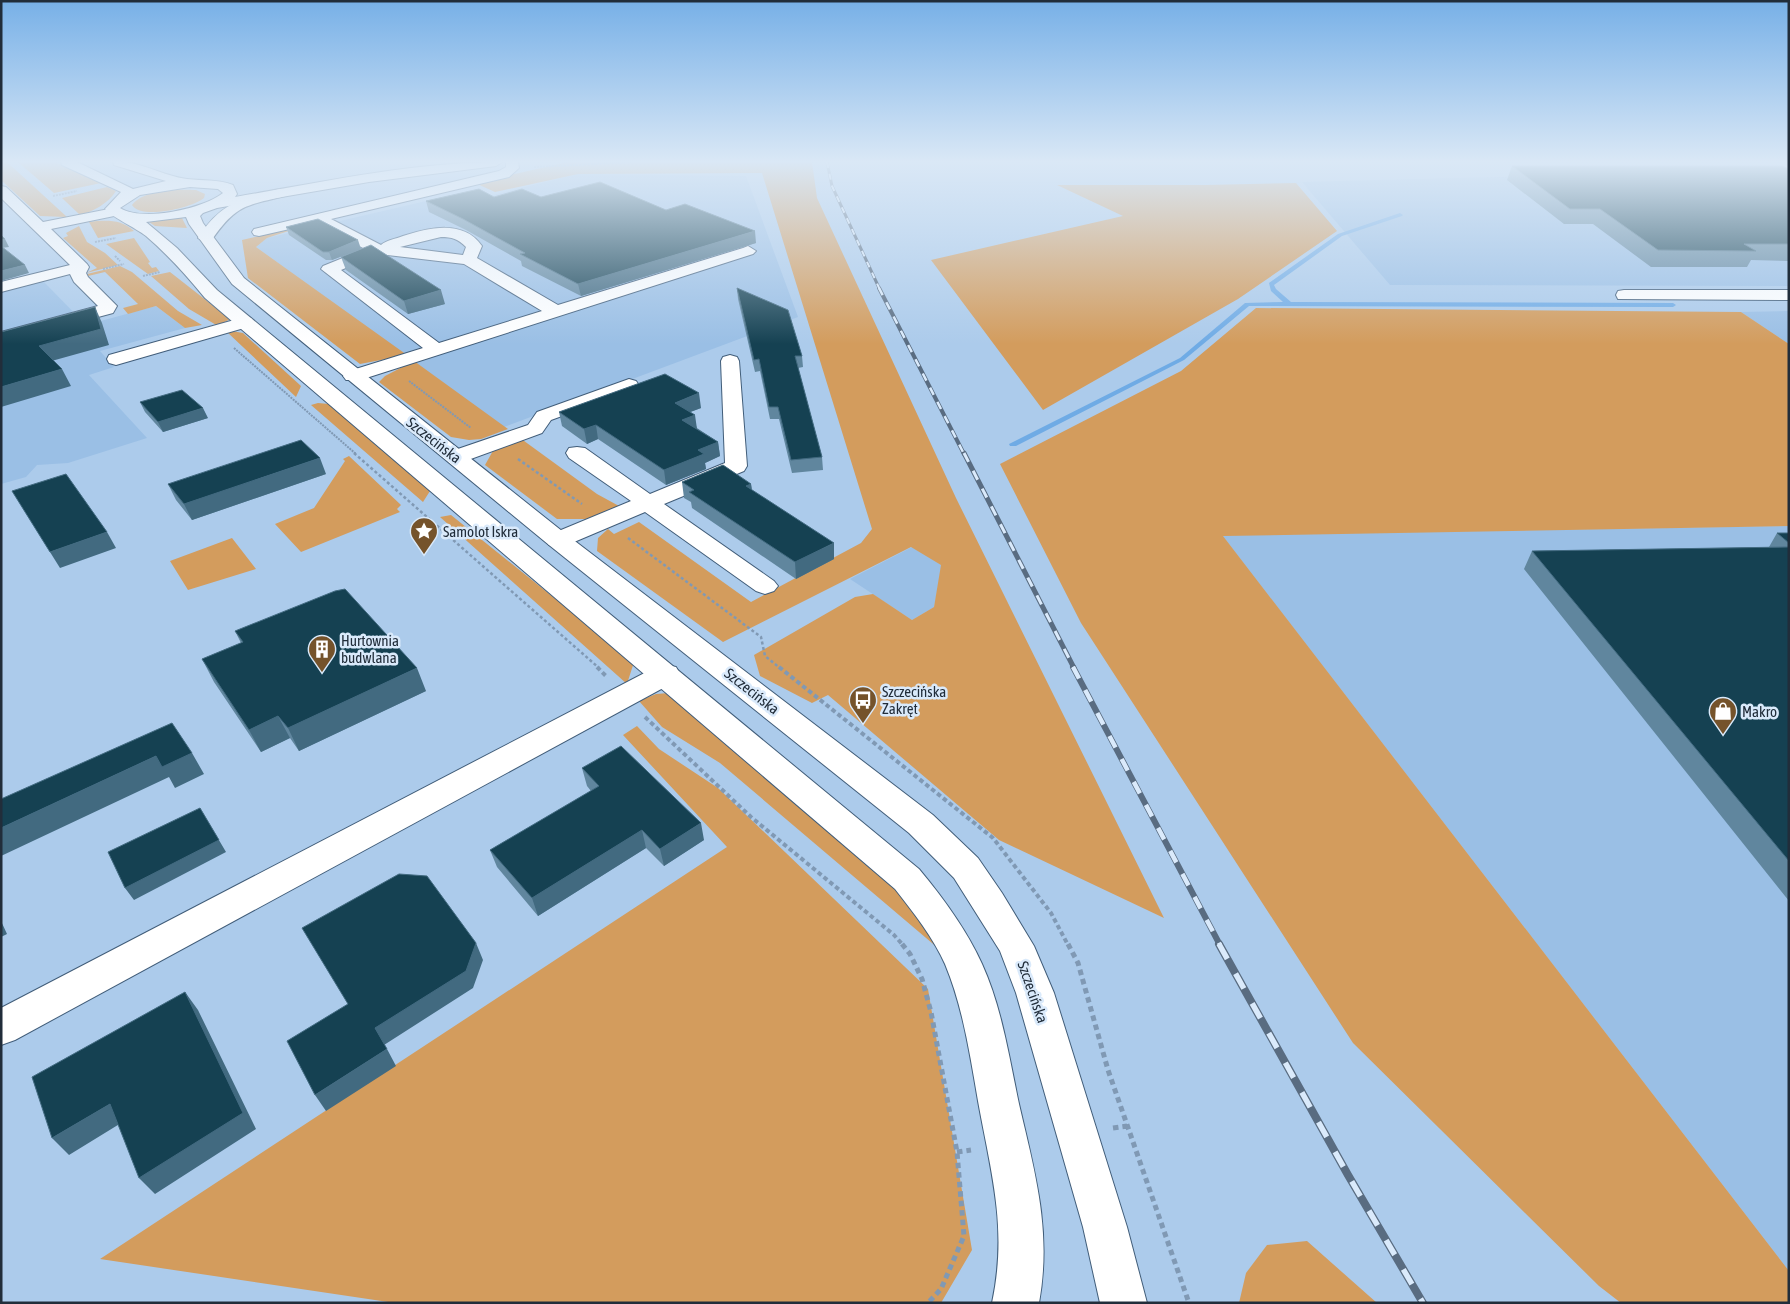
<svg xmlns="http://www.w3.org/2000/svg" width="1790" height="1304" viewBox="0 0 1790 1304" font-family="'Asap Condensed',sans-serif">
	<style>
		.built { fill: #9abfe5 }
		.green { fill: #d39c5d }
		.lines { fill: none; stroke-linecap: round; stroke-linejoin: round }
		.stream { fill: #6fabe5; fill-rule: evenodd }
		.minor-casing { stroke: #415d79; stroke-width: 2 }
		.major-casing { stroke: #415d79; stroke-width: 2 }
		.path-far3 { stroke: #8099b4; stroke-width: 2; stroke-dasharray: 2 1; stroke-linecap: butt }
		.path-far2 { stroke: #8099b4; stroke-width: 2.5; stroke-dasharray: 3 2.5; stroke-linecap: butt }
		.path-far1 { stroke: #8099b4; stroke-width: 4; stroke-dasharray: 4.5 3; stroke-linecap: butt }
		.path { stroke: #8099b4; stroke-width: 5; stroke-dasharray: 5.5 4; stroke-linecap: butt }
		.minor { fill: #fff; fill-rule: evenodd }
		.major { fill: #fff; fill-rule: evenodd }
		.rail-far4-casing { stroke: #596c81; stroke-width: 3 }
		.rail-far3-casing { stroke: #596c81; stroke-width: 4 }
		.rail-far2-casing { stroke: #596c81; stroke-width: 5 }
		.rail-far1-casing { stroke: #596c81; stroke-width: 6 }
		.rail-casing { stroke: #596c81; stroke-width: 8 }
		.rail-far4 { stroke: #daeafb; stroke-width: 2; stroke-dasharray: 6; stroke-linecap: butt }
		.rail-far3 { stroke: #daeafb; stroke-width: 2.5; stroke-dasharray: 8; stroke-linecap: butt }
		.rail-far2 { stroke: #daeafb; stroke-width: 3; stroke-dasharray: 10; stroke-linecap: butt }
		.rail-far1 { stroke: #daeafb; stroke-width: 4.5; stroke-dasharray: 13; stroke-linecap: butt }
		.rail { stroke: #daeafb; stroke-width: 5.5; stroke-dasharray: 17; stroke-linecap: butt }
		.wall { fill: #60869e }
		.shaded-wall { fill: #426a80 }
		.building { fill: #154152; stroke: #426a80 }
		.labels { text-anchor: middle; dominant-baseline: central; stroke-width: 5; stroke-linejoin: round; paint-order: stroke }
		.street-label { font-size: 15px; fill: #212d3a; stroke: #daeafb }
		.poi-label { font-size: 15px; fill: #212d3a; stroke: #daeafb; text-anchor: start }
	</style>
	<rect width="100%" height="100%" fill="#accbeb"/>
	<path class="built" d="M1697,172l92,3v111l-399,-1 -88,-103z
		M578,174l168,2 52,141 -294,110 -248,-180 11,-9 172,-40 13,7z
		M43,281l43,44 70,-19 29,22 -85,23 14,16 -25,8 58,63 -79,25 -31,2 -11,12 -25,7v-193z
		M1789,311v33l-48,-32z
		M1789,526v745l-567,-736z
		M912,547l30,18 -8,42 -22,13 -62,-41z"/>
	<path class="green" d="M1,162h6l60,55 -27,-1 -39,-36z
		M18,162h37l46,21 -47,10z
		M568,162h244l5,36 139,300 208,420 -165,-78 -171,-145 -16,8 -52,-27 -6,-21 101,-58 18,-3 39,26 22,-13 7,-42 -30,-18 -188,95 -126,-91 1,-13 10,-9 6,5 25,-12 112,80 110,-59 11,-14 -110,-356 -184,1 -83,18 -20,-9z
		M1296,183l41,48 -99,68 -195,111 -112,-150 192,-44 -66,-31h149z
		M107,187l9,4c-7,12 -24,21 -36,24l-18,-17z
		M196,190l9,4 -1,4c-12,10 -63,22 -72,7 12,-16 45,-16 64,-15z
		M181,216l6,12 -32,-2 -9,-6z
		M97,221c15,-1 26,0 37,10l-36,7 -9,-16z
		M79,226l8,16 18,11 13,12 -32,8 11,-5 -34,-30 5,-2 -2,-3z
		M301,226h3l-37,12 -11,9 151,108 -47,9 -112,-86 -6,-38z
		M134,238l16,24 -2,1 4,5 4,-1 3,4 -11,3 -42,-30z
		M120,266l12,6 46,39 24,14 -17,3 -29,-22 -28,8 -5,-6 15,-4 -33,-32 -17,4 -1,-2z
		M170,272l60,47 -12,7 -29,-17 -38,-33z
		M1256,308l485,4 48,32v182l-566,10 566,735v32h-168l-22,-17 -246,-243 -272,-420 -81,-159 181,-93z
		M232,331l11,2 58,53 -5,11 -69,-65z
		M414,361l94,68 -27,10 -12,1 -18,-3 -72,-55 6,-6z
		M318,403l11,1 101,87 -7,11 -112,-97z
		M520,438l77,56 22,12 -33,13h-29l-72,-54 9,-16z
		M349,456l52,49 -4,4 3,3 -99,40 -26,-28 39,-16 31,-47 -2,-2z
		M451,515l183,147 -7,22 -187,-167z
		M232,538l24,31 -68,21 -18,-29z
		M669,693l300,250 16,45 -265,-225 -58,-36 -23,-26 17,-7z
		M637,726l22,23 59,39 210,201 44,261 -31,53h-546l-295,-44 627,-412 -104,-112z
		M1307,1241l70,62h-138l7,-30 21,-28z"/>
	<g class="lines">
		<path class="stream" d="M1400,213l3,2 -1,1 -60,20 -68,49 2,4 15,13 382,1 3,2 -3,2 -424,-1 -65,54 -168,86h-6l-1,-2 171,-86 65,-55 38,-1 -12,-11 -2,-8 69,-49z"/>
		<g class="minor-casing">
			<path id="minor" d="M506,162h12l1,6 -10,9 -178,42 50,26c5,-5 15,-6 22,-9 26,-8 60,-17 79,10l-5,12 81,47 185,-57 5,-2 8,5 -3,3 -393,126h-14l-3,-4 3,-4 77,-24 -102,-79 2,-3 42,-17 -49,-26 -57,13 -5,-1 -2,-3 2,-3 245,-58 7,-4zM441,237c11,0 17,2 25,10l-3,8 -63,-8zM379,254l85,10 78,47 -103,32 -98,-73z
				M1,186l5,1 37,35 71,-14 5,1 2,3 -2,3 -68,14 36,35 2,3 -3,6 2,4 29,29 -4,7 -112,30v-11l97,-26 -24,-24 -4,-8 -69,18v-10l69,-17 -69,-67z
				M280,189l7,4 -2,3c-41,10 -49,9 -74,45l-5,2 -8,-5c23,-36 43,-39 82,-49z
				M1624,290h165v10l-171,-1 -2,-4 2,-4z
				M245,317l6,1 3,4 -3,4 -135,39 -7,-2 -2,-4 2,-4z
				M730,355l7,2 2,4 8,105 -3,5 -80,33 110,77 4,5 -4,5 -9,3 -9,-3 -111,-79 -78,33 -9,2 -9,-2 -3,-5 3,-5 82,-34 -62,-43 -3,-5 3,-5 8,-1 8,1 65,46 75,-31 -4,-102 2,-4z
				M629,379l7,2 3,4 -3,4 -85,31 -9,13 -85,31 -8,-2 -3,-5 3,-5 79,-27 9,-13z
				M666,665l10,2 4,7 -4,7 -661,359 -14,5v-37l655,-341z"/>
		</g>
		<g class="major-casing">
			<path id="major" d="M61,162h16l56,27 33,-8 -52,-16 -1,-3c26,-2 49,14 74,17 16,2 31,0 46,6l4,9 -2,3c88,-15 178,-35 267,-35l-6,4 -127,16 -152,26 -14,5 -3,3 3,7 41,55 323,257 366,280 45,43 24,35 32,53 20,47 73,234 20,76h-47l-17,-76 -67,-234 -16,-42 -46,-73 -45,-45 -360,-288 -317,-261 -43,-60 -3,-7 -40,5 31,26 40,42 702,579c25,30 47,60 63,95 20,44 27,93 37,140 16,69 33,127 20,199h-47c16,-75 -1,-130 -14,-202 -8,-46 -15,-94 -33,-137 -12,-27 -32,-52 -50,-75l-690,-591c-18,-22 -37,-43 -59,-62 -10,-8 -36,-20 -41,-27l16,-17 -59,-27zM190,187l28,2 5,4c-20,16 -80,29 -103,15l20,-13z"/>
		</g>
		<path class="path-far3" d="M534,167l99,-5
			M53,196l24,-5
			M95,242l21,-4
			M115,256l5,5
			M103,269l21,-5
			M143,276l17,-4
			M234,348l122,106
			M409,381l62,47"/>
		<path class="path-far2" d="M354,453l245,215
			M518,459l64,45
			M628,538l133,99 4,19 15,12"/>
		<path class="path-far1" d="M597,667l9,9
			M779,667l214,171 58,75 17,32
			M645,717l106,100 143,118 9,10"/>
		<path class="path" d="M902,944l8,10 12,25 9,33 26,140 7,84 -23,53 -13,14
			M1068,944l10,19 30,107 81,233
			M1113,1128l14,-2
			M957,1152l14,-2"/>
		<use href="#minor" class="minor"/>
		<use href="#major" class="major"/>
		<g class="rail-far4-casing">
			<path id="rail-far4" d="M827,162l5,24 48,104"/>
		</g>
		<g class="rail-far3-casing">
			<path id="rail-far3" d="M879,288l85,166"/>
		</g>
		<g class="rail-far2-casing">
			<path id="rail-far2" d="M964,453l110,215"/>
		</g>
		<g class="rail-far1-casing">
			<path id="rail-far1" d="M1073,667l147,278"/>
		</g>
		<g class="rail-casing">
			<path id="rail" d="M1219,944l129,231 75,128"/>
		</g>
		<use href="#rail-far4" class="rail-far4"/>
		<use href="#rail-far3" class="rail-far3"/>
		<use href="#rail-far2" class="rail-far2"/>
		<use href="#rail-far1" class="rail-far1"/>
		<use href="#rail" class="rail"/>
	</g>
	<path class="wall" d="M1512,166l277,3v92l-38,-1 -4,7h-96l-58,-43h-29l-57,-44z
		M494,197h47l125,13 90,33 -175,53 -59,-30 -1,-5 -55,-31 -37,-18 -3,-11z
		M286,227l75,22 -29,11h-6l-37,-25z
		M341,257l104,47 -37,10 -62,-44z
		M737,288l65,68 1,11 -5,1 24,89 1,13 -31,3 -13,-54h-9l-10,-48 -5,1 -17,-73z
		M140,402l68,16 -45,14 -18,-20z
		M701,408l-11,4 7,16 21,14 2,14 -15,7 1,6 -40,16 -68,-46 -11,5 -25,-18 -3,-14z
		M326,474l-134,46 -16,-20 -8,-16z
		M682,482l69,2 1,6 82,69 -38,20 -104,-71 -1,-6 -7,-4z
		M1777,533h12v368l-265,-332 8,-18 237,-4z
		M235,631l191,60 -127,60 -9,-13 -29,14 -47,-70 -12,-23 39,-16z
		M582,768l122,72 -40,26 -18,-18 -108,68 -41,-49 -7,-17 101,-59 -4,-5z"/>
	<path class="shaded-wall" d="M755,231l1,12 -175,53 -3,-12z
		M5,239l4,8 -8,1v-8z
		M358,240l3,9 -29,11 -3,-8z
		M25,265l4,8 -28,8v-10z
		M441,290l4,14 -37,10 -4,-13z
		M95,307l7,16 7,22 -61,17 -9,-16z
		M62,369l9,17 -70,21v-20z
		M699,393l2,15 -24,9 -2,-14z
		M203,408l5,10 -45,14 -5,-10z
		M695,415l2,14 -15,-9z
		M596,425l2,14 -11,5 -3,-15z
		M718,442l2,14 -15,7 1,6 -40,16 -2,-15 34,-20z
		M320,458l6,16 -134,46 -8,-16z
		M751,484l2,15 -7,-13z
		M107,532l9,16 -56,20 -10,-16z
		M834,543v16l-38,20 -1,-17z
		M417,668l9,23 -127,60 -11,-23z
		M278,716l12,22 -29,14 -12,-22z
		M192,753l12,21 -29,14 -6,-11 -168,79v-28l155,-72z
		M200,808l26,44 -92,48 -9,-12z
		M701,823l3,17 -40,26 -4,-17z
		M642,830l4,18 -108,68 -6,-18z
		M1,921l6,13 -6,3z
		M476,943l7,17 -10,28 -89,57 -9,-17z
		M185,992l13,18 58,119 -101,65 -16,-16z
		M387,1049l9,17 -70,45 -11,-16z
		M110,1104l16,16 -57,35 -17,-17z"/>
	<path class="building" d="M1512,166h270l7,3v75h-45l12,7 -98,-1 -58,-41h-30z
		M600,182l66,28 19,-6 70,27 -177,53 -58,-30 5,-1 -62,-34 -37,-18 53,-12 15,8 28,-8 19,8z
		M318,219l40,21 -29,12h-6l-37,-25z
		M1,235l4,4 -4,1z
		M371,245l70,45 -37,11 -63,-44z
		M1,246l24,19 -24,6z
		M737,288l51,22 14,46h-7l27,101 -31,3 -13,-53h-9l-10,-48 -5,1z
		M95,307l6,22 -62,17 23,23 -61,18v-55z
		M665,374l34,19 -24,10 20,12 -13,5 36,22 -20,8 6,4 -40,16 -68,-45 -12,4 -25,-17z
		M182,390l21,18 -45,14 -18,-20z
		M301,440l19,18 -136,46 -16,-20z
		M723,465l28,19 -5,2 88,57 -39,19 -106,-70 5,-2 -12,-8z
		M66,474l41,58 -57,20 -38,-61z
		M1777,533h12v10z
		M1789,547v314l-257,-310z
		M345,589l72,79 -129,60 -10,-12 -29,14 -47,-71 41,-17 -8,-11 100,-40z
		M172,723l20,30 -30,14 -6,-11 -155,72v-29z
		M621,746l80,77 -41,26 -18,-19 -110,68 -42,-48 109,-64 -17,-18z
		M200,808l19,32 -94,48 -17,-36z
		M399,874l28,2 49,67 -10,28 -91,57 12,21 -72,46 -28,-54 61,-37 -46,-76z
		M185,992l58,121 -104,65 -29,-74 -58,34 -20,-61z"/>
	<linearGradient id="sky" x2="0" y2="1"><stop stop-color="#77b0e7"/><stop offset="0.47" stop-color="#dae8f6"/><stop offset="1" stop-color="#dae8f6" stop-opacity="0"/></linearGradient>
	<rect width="1790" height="344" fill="url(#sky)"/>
	<defs>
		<g id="sight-pin" transform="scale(1.4375)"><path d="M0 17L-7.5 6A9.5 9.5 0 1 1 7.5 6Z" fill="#75532b" stroke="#daeafb"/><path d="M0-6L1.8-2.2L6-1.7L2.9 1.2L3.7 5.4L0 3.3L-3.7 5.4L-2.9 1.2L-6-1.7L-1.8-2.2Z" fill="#fff"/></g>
		<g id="building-pin" transform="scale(1.4375)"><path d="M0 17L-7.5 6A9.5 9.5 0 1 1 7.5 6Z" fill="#75532b" stroke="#daeafb"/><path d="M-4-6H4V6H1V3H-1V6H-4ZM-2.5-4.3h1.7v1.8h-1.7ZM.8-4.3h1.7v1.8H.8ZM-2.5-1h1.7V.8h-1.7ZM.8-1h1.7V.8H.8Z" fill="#fff"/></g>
		<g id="bus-pin" transform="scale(1.4375)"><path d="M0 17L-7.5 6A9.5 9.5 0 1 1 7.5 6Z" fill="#75532b" stroke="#daeafb"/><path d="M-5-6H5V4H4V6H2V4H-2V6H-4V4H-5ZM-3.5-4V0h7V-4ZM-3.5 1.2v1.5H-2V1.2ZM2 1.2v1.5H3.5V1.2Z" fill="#fff"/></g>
		<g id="shop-pin" transform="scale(1.4375)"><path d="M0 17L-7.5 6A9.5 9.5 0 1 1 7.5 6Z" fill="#75532b" stroke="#daeafb"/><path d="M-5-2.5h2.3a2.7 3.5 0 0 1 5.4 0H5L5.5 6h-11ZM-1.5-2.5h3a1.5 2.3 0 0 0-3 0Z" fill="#fff"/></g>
	</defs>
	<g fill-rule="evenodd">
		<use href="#sight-pin" x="424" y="531"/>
		<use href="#building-pin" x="322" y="649"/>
		<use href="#bus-pin" x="863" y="700"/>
		<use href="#shop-pin" x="1723" y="711"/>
	</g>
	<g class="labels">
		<g class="street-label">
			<text transform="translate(434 440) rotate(38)">Szczecińska</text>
			<text transform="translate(752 691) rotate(38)">Szczecińska</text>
			<text transform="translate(1033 992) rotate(71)">Szczecińska</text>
		</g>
		<g class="poi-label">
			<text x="443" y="531">Samolot Iskra</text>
			<text x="341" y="640">Hurtownia<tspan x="341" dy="17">budwlana</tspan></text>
			<text x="882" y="691">Szczecińska<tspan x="882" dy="17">Zakręt</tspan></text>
			<text x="1742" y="711">Makro</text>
		</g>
	</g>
	<rect width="1790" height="1304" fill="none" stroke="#212d3a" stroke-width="5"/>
</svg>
